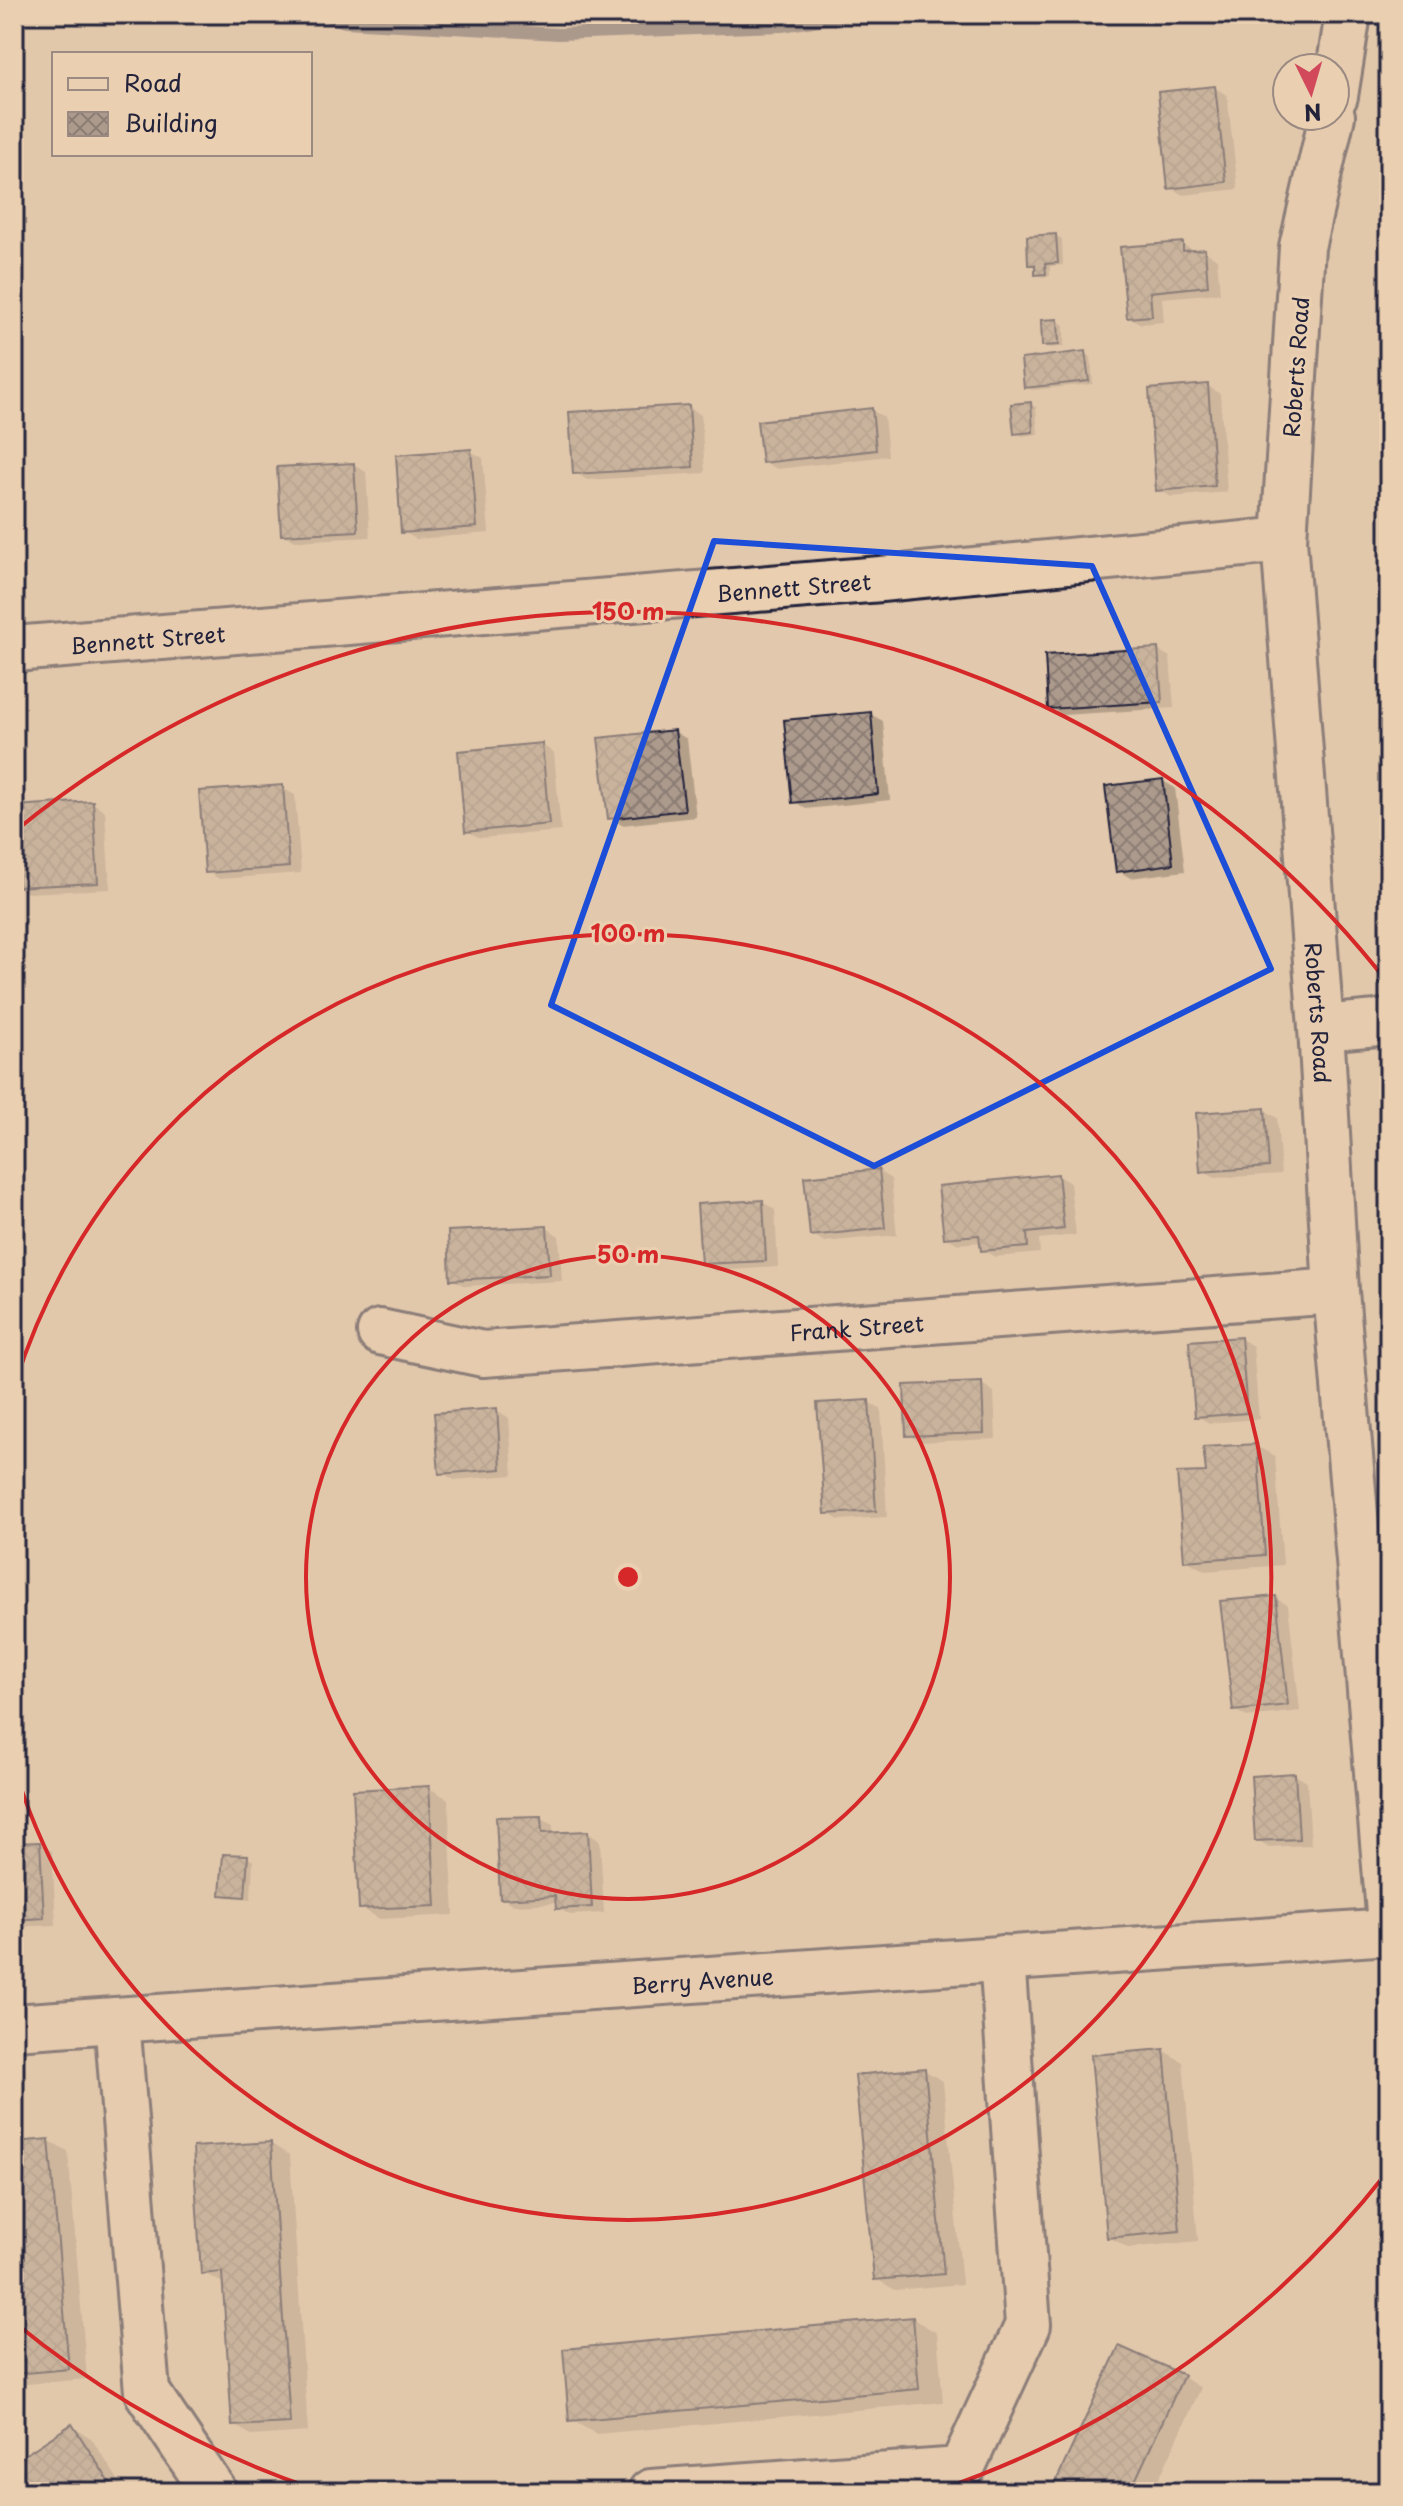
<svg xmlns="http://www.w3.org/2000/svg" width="1403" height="2506" viewBox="0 0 1403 2506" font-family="'Playpen Sans',sans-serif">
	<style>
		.shadow { fill: #0003 }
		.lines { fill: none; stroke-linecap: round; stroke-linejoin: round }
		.stream { stroke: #695f65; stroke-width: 12 }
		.building { fill: url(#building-cross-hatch); stroke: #22223b; stroke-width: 2 }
		.minor-casing { stroke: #22223b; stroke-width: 50 }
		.minor { stroke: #eacfb1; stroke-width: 44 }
		.marked { fill: none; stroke: #1d4ed8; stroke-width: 6; stroke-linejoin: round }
		.ring { fill: none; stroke: #d62828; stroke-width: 4 }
		.labels { text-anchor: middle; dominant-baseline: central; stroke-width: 6; stroke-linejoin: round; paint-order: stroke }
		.street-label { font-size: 22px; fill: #22223b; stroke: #eacfb1 }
		.centre { fill: #d62828; stroke: #eacfb1; stroke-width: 4 }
		.ring-label { font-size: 24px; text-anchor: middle; font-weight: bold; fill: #d62828; stroke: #eacfb1; stroke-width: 6; stroke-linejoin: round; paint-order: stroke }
	</style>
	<defs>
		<pattern id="building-cross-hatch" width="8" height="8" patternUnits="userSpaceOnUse" patternTransform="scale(2)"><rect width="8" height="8" fill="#ac9a8c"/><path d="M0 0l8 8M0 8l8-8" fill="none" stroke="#8c7d74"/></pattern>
	</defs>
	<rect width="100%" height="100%" fill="#e2c8ac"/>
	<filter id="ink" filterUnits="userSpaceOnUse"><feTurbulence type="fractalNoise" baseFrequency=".0125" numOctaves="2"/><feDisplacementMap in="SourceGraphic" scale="16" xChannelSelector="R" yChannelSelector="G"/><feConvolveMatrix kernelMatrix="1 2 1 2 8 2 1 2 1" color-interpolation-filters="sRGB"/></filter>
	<g filter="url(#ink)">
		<path class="shadow" d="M1215,88l12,7 11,94 -55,6 -13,-7z
			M1056,236l6,3 1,26 -13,1v10l-7,1 -6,-3v-7l-7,-3z
			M1182,244l13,7h9l13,8 3,34 -58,5 2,24 -23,2 -12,-7z
			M1058,321l6,4v22l-15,1 -5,-3z
			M1085,354l6,3 2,27 -61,6 -6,-3z
			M1208,386l12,8 7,98 -56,5 -13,-8z
			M1030,404l6,3 2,27 -16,2 -6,-4z
			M689,407l12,8 4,58 -118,7 -12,-8z
			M871,410l13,7 4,39 -111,13 -13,-7z
			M470,451l13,7 6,75 -73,6 -13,-7z
			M354,465l12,7 4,65 -75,4 -12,-7z
			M1158,650l12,7 4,51 -111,7 -13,-7z
			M870,714l13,7 7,79 -84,9 -12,-8z
			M675,732l12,7 9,78 -74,8 -12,-7z
			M542,745l12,8 7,78 -81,7 -13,-7z
			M1163,781l12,7 10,83 -55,7 -12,-8z
			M282,788l13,7 6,78 -82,6 -13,-8z
			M93,803l12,8 5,78 -82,4 -12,-7 -2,-78z
			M1265,1110l12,8 4,56 -66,4 -13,-7z
			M878,1171l13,8 6,56 -73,7 -12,-8z
			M1058,1176l12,7 6,52 -37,4 1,14 -45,4 -12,-7 -1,-8 -24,2 -12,-7z
			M763,1202l12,8 3,57 -63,4 -12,-8z
			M547,1228l12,8 3,45 -97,5 -13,-7z
			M1241,1339l12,7 6,73 -50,4 -12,-7z
			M982,1384l12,8 2,47 -76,3 -12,-8z
			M868,1402l13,7 6,108 -48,3 -12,-7z
			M497,1410l12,8 4,57 -59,5 -13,-8z
			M1256,1446l19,10 8,109 -78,6 -19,-11 22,-86z
			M1275,1598l13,7 12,106 -53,6 -13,-7z
			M1295,1775l12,7 4,63 -42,2 -12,-7z
			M429,1788l19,11 6,116 -74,4 -19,-11z
			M540,1818l13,7v10l35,-2 12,8 4,72 -34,2 -12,-7v-5l-44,2 -12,-7z
			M40,1844l12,7 4,74 -42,2v-81z
			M247,1857l6,4 -2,38 -23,-2 -6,-3z
			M1164,2051l19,11 15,179 -70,7 -19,-11z
			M924,2070l19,11 19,203 -67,6 -19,-11z
			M49,2141l19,10 19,228 -72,6 -1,-241z
			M271,2144l19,11 18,277 -55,4 -19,-11 -9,-141 -22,-11z
			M913,2319l24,14 6,69 -347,32 -25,-14z
			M1183,2377l18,11 -48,104h-100z
			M72,2427l19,11 35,54h-98l-14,-22v-6z"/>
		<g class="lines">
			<path class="stream" d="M320,14l25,8 214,12 223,-8 74,-12"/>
		</g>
		<path class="building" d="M1215,86l11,96 -58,7 -10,-97z
			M1056,234l2,29 -13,1 1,10 -11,1v-10h-7l-1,-29z
			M1183,242v9l22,-2 3,37 -58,6 2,24 -25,2 -7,-71z
			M1058,319l1,26 -17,1 -1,-26z
			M1085,351l4,30 -65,7 -3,-29z
			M1208,384l7,102 -59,5 -7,-102z
			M1031,402l2,30 -19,2 -3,-30z
			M689,405l4,62 -120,7 -4,-62z
			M872,408l4,42 -114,13 -5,-42z
			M471,449l6,78 -76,6 -5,-78z
			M354,463l4,68 -77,4 -4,-68z
			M1158,648l4,54 -114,7 -3,-54z
			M871,712l7,82 -86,9 -8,-83z
			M675,730l10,80 -77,9 -10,-81z
			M542,743l7,81 -84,8 -7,-81z
			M1163,779l10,85 -57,8 -11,-86z
			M283,785l6,82 -84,6 -6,-82z
			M93,801l5,82 -84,4v-81z
			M1265,1108l4,59 -69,5 -4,-59z
			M879,1169l6,59 -75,8 -6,-59z
			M1058,1174l6,55 -37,4 1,14 -47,4 -2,-16 -35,3 -6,-52z
			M763,1200l3,61 -65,3 -4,-60z
			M547,1226l3,49 -100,5 -2,-49z
			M1241,1337l6,76 -52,4 -6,-76z
			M982,1382l2,51 -78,3 -2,-51z
			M869,1400l7,111 -51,3 -8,-111z
			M497,1408l4,61 -62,5 -5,-61z
			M1257,1444l8,111 -81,6 -7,-88 29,-1 -3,-25z
			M1276,1596l12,109 -55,6 -13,-110z
			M1295,1773l4,66 -44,2 -4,-65z
			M429,1786l7,120 -77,3 -6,-119z
			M541,1816l1,17 46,-2 4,76 -36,2 -1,-13 -55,3 -4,-82z
			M40,1842l4,76 -30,2v-77z
			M223,1854l25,1 -3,42 -25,-2z
			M1164,2049l16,182 -73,7 -16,-183z
			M925,2068l19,206 -70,6 -19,-205z
			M49,2139l20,230 -55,5v-232z
			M271,2142l19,281 -58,3 -10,-154 -21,2 -8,-127z
			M913,2317l6,72 -350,32 -6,-72z
			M1119,2346l65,29 -54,117h-79z
			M72,2424l44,68h-90l-12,-19v-11z"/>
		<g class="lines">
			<g class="minor-casing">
				<g id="minor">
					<path d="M1335,96l13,-82"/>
					<path id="s1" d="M1332,116l-30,131 -18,293 37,488 15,263 53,622"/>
					<path id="s2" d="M14,649l867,-70 403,-39"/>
					<path d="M1321,1028l68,-6"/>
					<path id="s3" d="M380,1332l103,22 853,-63"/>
					<path d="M117,2020l30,372 67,100"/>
					<path id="s4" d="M14,2027l1375,-95"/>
					<path d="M651,2492l310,-22 67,-145 -26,-367"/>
				</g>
			</g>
			<use href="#minor" class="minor"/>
		</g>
	</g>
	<path d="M0 0H1403V2506H0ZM714,541l378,25 179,403 -397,197 -323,-161z" fill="#e2c8ac" fill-opacity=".55" fill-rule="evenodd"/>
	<path class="marked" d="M714,541l378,25 179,403 -397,197 -323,-161z"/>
	<g class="ring">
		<circle cx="628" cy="1577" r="322"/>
		<path d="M15 1384A643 643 0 1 1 15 1770"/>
		<path d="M1388 2171A965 965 0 0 1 942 2489M314 2489A965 965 0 0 1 14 2322M14 832A965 965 0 0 1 1388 983"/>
	</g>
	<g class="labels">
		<g class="street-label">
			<text transform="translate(1295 367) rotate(-86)">Roberts Road</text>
			<text stroke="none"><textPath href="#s2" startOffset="782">Bennett Street</textPath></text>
			<text stroke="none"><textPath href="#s2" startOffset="134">Bennett Street</textPath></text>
			<text stroke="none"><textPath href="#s1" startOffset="902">Roberts Road</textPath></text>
			<text stroke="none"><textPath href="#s3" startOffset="480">Frank Street</textPath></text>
			<text stroke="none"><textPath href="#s4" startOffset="690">Berry Avenue</textPath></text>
		</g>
	</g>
	<circle cx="628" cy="1577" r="12" class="centre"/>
	<g class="ring-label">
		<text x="628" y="620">150 m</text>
		<text x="628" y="942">100 m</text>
		<text x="628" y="1263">50 m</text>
	</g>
	<rect width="1403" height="2506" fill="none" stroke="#eacfb1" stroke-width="48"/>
	<rect x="24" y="24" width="1355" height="2458" fill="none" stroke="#22223b" stroke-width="3" filter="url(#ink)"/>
	<rect x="52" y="52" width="260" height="104" fill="#eacfb1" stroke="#9a8a82" stroke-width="2"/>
	<rect x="68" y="78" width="40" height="12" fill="#eacfb1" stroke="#9a8a82" stroke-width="2"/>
	<text x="124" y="92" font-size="24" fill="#22223b">Road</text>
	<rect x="68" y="112" width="40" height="24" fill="url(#building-cross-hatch)" stroke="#9a8a82" stroke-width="2"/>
	<text x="124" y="132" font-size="24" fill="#22223b">Building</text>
	<g transform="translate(1311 92) rotate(175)"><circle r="38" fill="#eacfb1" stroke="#9a8a82" stroke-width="2"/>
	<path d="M0-6L14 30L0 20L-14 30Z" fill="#d1495b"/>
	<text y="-12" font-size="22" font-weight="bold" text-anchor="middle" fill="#22223b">N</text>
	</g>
</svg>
